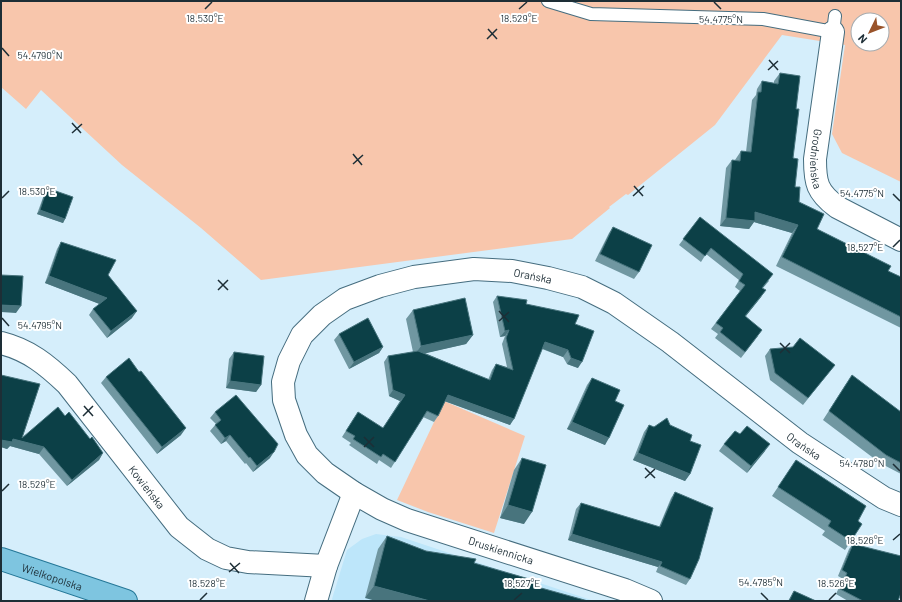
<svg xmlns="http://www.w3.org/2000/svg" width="902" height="602" viewBox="0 0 902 602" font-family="Barlow,sans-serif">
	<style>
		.built { fill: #bde6fa }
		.green { fill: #f8c6ac; fill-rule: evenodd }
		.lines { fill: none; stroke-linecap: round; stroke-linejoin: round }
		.service-casing { stroke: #456d7f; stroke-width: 14 }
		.minor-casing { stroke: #456d7f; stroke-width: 24 }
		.primary-casing { stroke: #247797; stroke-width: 24 }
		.service { stroke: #fff; stroke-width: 12 }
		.minor { stroke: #fff; stroke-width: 22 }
		.primary { stroke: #7ec5e0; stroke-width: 22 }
		.wall { fill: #7097a1 }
		.shaded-wall { fill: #48747d }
		.building { fill: #0c4047; stroke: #48747d }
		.ticks { fill: none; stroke: #1d2e36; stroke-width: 1.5 }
		.labels { text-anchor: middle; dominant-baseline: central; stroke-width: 4; stroke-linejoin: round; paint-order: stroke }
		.street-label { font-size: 11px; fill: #1d2e36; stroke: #fff }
		.ticks-label { font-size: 10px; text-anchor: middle; fill: #1d2e36; stroke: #fff; stroke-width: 4; stroke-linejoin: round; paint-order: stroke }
	</style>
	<rect width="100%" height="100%" fill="#d5eefb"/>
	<path class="built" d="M376,534l25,3 193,64h-261l-1,-2 15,-49 15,-11z"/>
	<path class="green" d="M1,1h900v181l-59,-29 -10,-19 13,-89 -63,-10 -67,90 -87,70 -2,-1 -17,13 1,1 -38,31 -311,41 -60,-52 -79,-63 -81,-75 -15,19 -25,-22zM858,20h24v24h-24z
		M444,401l81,35 -31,97 -66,-21 -31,-12z"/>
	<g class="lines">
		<g class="service-casing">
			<path id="service" d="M548,1l43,13 172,5 70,13 2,-16"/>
		</g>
		<g class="minor-casing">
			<g id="minor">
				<path id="s1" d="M833,32l-18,127c0,24 2,33 22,48l64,33"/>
				<path id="s2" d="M1,343c28,7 46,22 66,41l112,143 28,22 19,9 22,4 78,4"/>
				<path d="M316,601l10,-35 28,-73"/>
				<path id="s3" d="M651,601l-26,-11 -218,-70 -25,-11 -28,-16 -29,-20 -18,-18 -11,-20 -12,-35 -1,-18 6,-21 13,-26 20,-20 23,-16 35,-13 34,-9 60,-8 38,2 36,7 34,9 32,16 56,39 130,101 84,55 17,7"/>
			</g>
		</g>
		<g class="primary-casing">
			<g id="primary">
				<path id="s4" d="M1,559l125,42"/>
			</g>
		</g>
		<use href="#service" class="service"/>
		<use href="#minor" class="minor"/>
		<use href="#primary" class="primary"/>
	</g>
	<path class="wall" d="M780,73l16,36 -3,49 2,29 4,15 18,27 71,42 13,6v51l-125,-62 16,-33 -38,-11 -5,7 -29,-3 6,-58 6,-8h3l6,-9 5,1 6,-52 4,-5 1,-6 5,-8 12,2v-2z
		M47,188l18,31 -2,4 -26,-9 8,-22z
		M700,217l69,64 -6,7 -2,9 -15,19 12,20 -17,22 -26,-20 3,-4 -7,-5 29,-38 -5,-4 4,-7 -33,-26 -5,8 -22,-17z
		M613,227l26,45 -5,7 -39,-18 14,-28z
		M61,242l47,33 24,43 -25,20 -18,-23 4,-6 7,-5 -55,-21 12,-34z
		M497,296l29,8 49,20 3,44 -11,-4 -4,-7 -21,-8 -32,76 -65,-24 -7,15 -4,6 -11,-5 -32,51 -12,-8 -2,4 -28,-19 2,-2 -9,-6 12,-19 29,10 17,-27 -11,-5 -5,-34 4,-6 25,-4 -7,-33 7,-9 60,25 -7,9 -41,9 63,27 4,-10 4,-6 11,3 -5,-23 3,-8 -5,1 -7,-35z
		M339,334l44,13 -4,6 -30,16 -15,-29z
		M770,349l65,16 -5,6 -27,34 -33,-25 -5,-24z
		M234,352l27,33 -5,7 -30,-4 3,-29z
		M1,375l21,63 43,-22 25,23 13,14 -4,7 -32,26 -28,-32 -29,-8 -3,3 -6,-2z
		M106,377l75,58 -24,19 -56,-71z
		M592,378l23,23 -10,44 -38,-16 20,-44z
		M846,384l55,28v62l-21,-11 -57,-43z
		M215,412l55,46 -17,14 -7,-9 -1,1 -19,-23 -5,3 -11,-13 6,-7 -6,-6z
		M649,425l5,2 16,-2 20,49 -5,7 -52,-21 11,-28z
		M740,434l25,17 -18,22 -28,-22 5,-7z
		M522,458l2,66 -24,-6 14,-48z
		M796,460l62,61 -7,20 -6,9 -23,-15 3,-4 -53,-35z
		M675,492l15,87 -4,6 -30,-13 2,-5 -90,-27 8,-31 5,-6 78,24 12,-29z
		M387,536l39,15 -61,47 13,-49z
		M853,544l45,57h-50l-12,-7 7,-15 -5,-3 11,-27z
		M794,591l22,10h-28z"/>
	<path class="shaded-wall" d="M40,210l25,9 -2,4 -26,-9z
		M755,212l43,13 -6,8 -38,-11 -5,7 -29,-3 6,-8z
		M49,276l58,22 -5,7 -57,-22z
		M766,290l-5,7 -20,25 4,-6z
		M1,305l20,1 -5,7 -15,-1z
		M137,311l-5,7 -25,20 4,-7z
		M509,330l-4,6 -5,1 5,-6z
		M473,335l-7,9 -52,12 7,-10z
		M545,342l23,8 -5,7 -22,-9z
		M383,347l-4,6 -30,16 5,-7z
		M571,358l11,4 -4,6 -11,-4z
		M230,381l31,4 -5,7 -30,-4z
		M393,390l12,5 -5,6 -11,-5z
		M448,395l66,24 -4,6 -66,-24z
		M572,422l37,16 -4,7 -38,-16z
		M186,428l-5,7 -24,19 5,-7z
		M230,435l-4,6 -5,3 4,-6z
		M13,439l31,8 -5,7 -29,-8 -3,3 -6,-2v-7z
		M770,444l-5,7 -18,22 4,-7z
		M274,452l-4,6 -17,14 4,-6z
		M103,453l-4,7 -32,26 5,-6z
		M638,453l52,21 -5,7 -52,-21z
		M508,505l24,7 -8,12 -24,-6z
		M572,534l90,28 -4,5 -90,-27z
		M374,586l56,15h-54l-11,-3z"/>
	<path class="building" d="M780,73l20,3 -4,33h3l-6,49 5,1 -3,28h5l-1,15 25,12 -7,15 74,37 -3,5 13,6v40l-119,-60 16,-32 -43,-13v9l-29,-3 6,-58 8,1 1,-10 10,1 7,-60h3l1,-11 16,3z
		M47,188l26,9 -8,22 -25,-9z
		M700,217l73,57 -11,14 4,2 -21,26 17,14 -17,22 -25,-20 3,-4 -7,-5 29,-38 -6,-4 4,-7 -32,-26 -6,8 -22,-17z
		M613,227l39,18 -13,27 -39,-18z
		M61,242l55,18 -8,15 29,36 -26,20 -18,-22 14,-11 -58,-22z
		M1,275l22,1 -2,30 -20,-1z
		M497,296l30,4 -1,4 53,11 -4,9 19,7 -12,31 -11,-4 -3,-8 -23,-8 -31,77 -66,-24 -10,21 -11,-5 -32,51 -12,-8 -2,3 -28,-18 2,-3 -9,-5 12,-19 25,16 22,-33 -12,-5 -5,-34 30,-5 72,29 6,-16 17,6 -7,-32 3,-8 -4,1z
		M465,298l8,37 -52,11 -8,-36z
		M368,318l15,29 -29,15 -15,-28z
		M800,338l35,27 -27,33 -33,-25 -5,-24 23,-2z
		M234,352l30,4 -3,29 -31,-4z
		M129,358l10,14 2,-1 45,57 -24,19 -56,-70z
		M1,375l39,9 -18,54 36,-31 7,9 4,-4 21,27 2,-2 11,16 -31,27 -28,-33 -31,-8 -1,3 -11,-2z
		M852,375l49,37v51l-15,-8 -57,-44z
		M592,378l28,12 -5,11 9,4 -15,33 -37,-16z
		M236,395l42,49 -4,8 -17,14 -7,-9 -1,1 -19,-23 -5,3 -10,-13 6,-5 -6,-8z
		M667,418l3,7 22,10 -2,6 11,4 -11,29 -52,-21 11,-28 5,2z
		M747,426l23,18 -19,22 -27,-22 11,-13 5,3z
		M522,458l24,7 -14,47 -24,-7z
		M796,460l70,46 -8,15 4,3 -11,17 -23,-15 3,-5 -53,-34z
		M675,492l38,16 -14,51 -9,20 -30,-13 2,-4 -90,-28 9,-31 79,24z
		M387,536l39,15 50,8 -2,4 62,18 -2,5 54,15h-158l-56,-15z
		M853,544l48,12v37l-3,8h-35l-23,-12 7,-16 -5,-3z
		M794,591l22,10h-27z"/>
	<path class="ticks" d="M714,2l7,7M205,9l7,-7M519,9l8,-7M488,29l9,10M487,39l10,-10M2,48l7,8M769,60l9,10M768,70l10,-9M72,123l9,10M72,133l10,-9M353,154l9,11M353,164l10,-9M634,186l9,10M893,194l7,7M633,196l11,-10M2,198l7,-7M893,247l7,-7M218,280l10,10M218,290l10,-10M499,311l10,11M2,318l7,8M499,321l10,-9M780,343l10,10M780,353l10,-10M84,406l9,10M83,416l10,-10M364,437l10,10M364,447l10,-10M893,464l7,7M645,468l10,10M645,478l10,-9M2,491l7,-7M893,540l7,-6M230,563l9,10M229,572l11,-9M761,593l7,7M200,600l7,-7M514,600l8,-7M829,600l7,-7"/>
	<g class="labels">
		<g class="street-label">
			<text stroke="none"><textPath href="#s1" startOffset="128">Grodnieńska</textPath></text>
			<text stroke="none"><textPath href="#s3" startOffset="755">Orańska</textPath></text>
			<text stroke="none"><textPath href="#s3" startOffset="1079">Orańska</textPath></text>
			<text stroke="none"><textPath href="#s2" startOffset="209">Kowieńska</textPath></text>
			<text transform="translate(501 550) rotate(18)">Druskiennicka</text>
			<text stroke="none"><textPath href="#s4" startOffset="54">Wielkopolska</textPath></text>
		</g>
	</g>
	<g class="ticks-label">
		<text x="205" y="22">18.530°E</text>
		<text x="519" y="22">18.529°E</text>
		<text x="721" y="23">54.4775°N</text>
		<text x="40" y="59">54.4790°N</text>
		<text x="37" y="195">18.530°E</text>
		<text x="862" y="197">54.4775°N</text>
		<text x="865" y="251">18.527°E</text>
		<text x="40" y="329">54.4795°N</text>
		<text x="862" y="467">54.4780°N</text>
		<text x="37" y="488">18.529°E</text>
		<text x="865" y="544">18.526°E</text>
		<text x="761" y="586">54.4785°N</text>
		<text x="207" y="587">18.528°E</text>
		<text x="522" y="587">18.527°E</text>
		<text x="836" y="587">18.526°E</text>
	</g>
	<rect width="902" height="602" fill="none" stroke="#1d2e36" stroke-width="4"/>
	<g transform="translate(870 32) rotate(227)"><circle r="19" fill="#ffffff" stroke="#a5abaf"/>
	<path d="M0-3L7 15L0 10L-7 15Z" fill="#99532a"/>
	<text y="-6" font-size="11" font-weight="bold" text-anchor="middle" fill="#1d2e36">N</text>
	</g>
</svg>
